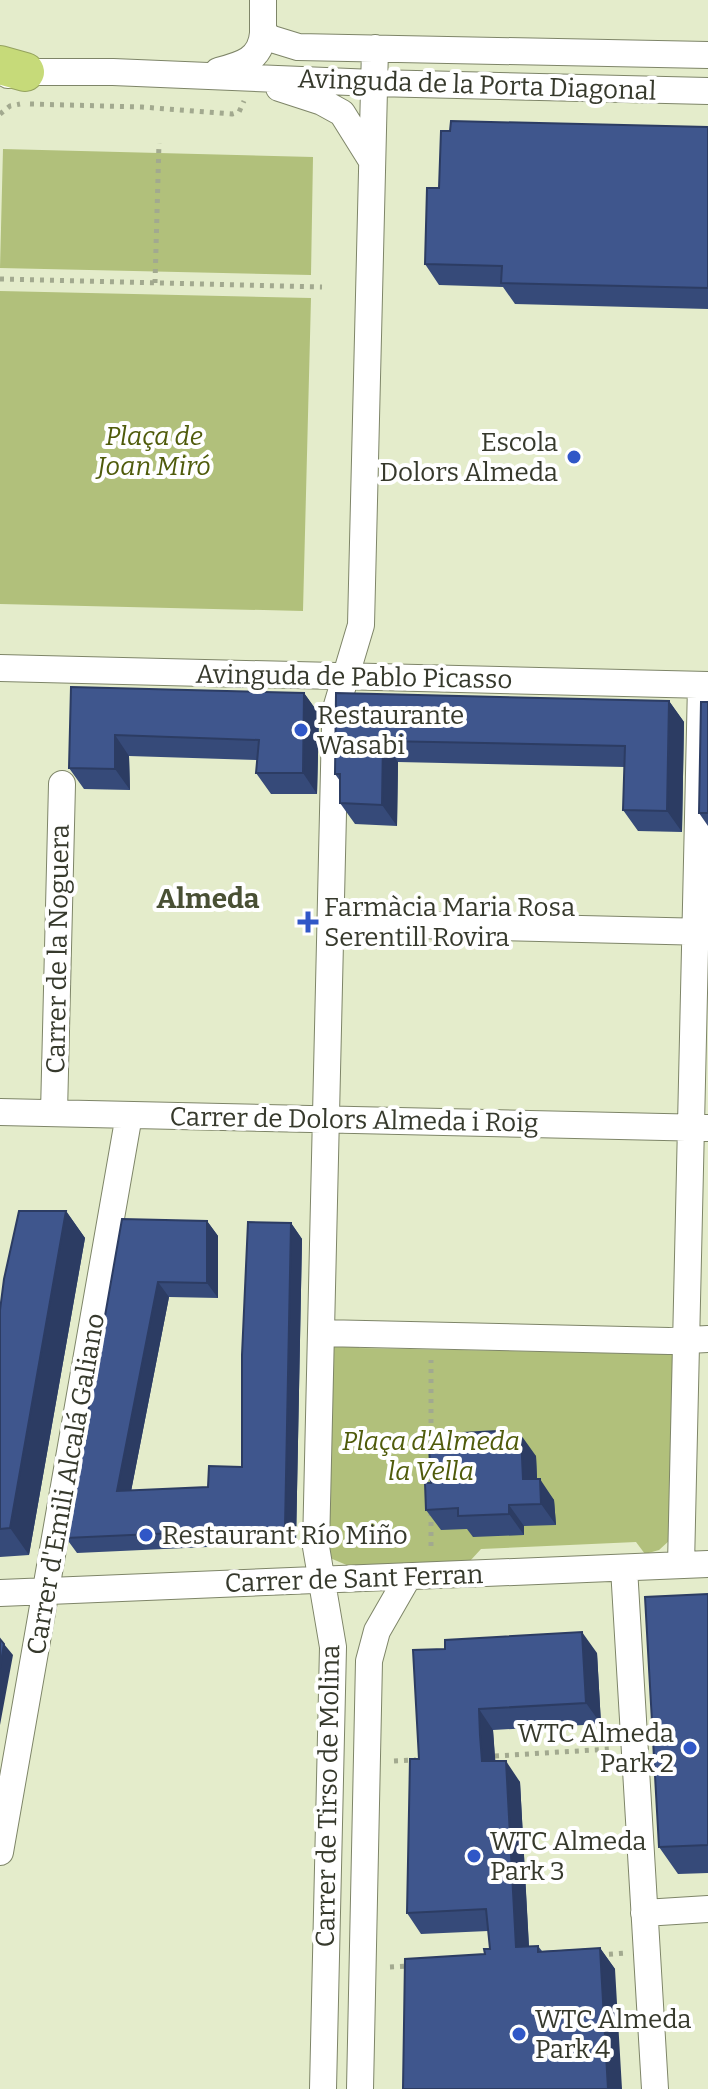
<svg xmlns="http://www.w3.org/2000/svg" width="708" height="2089" viewBox="0 0 708 2089" font-family="Bitter,serif">
	<style>
		.green { fill: #b1c07b }
		.lines { fill: none; stroke-linecap: round; stroke-linejoin: round }
		.minor-casing { stroke: #7e8568; stroke-width: 28 }
		.highway-casing { stroke: #94a25e; stroke-width: 40 }
		.path { stroke: #a2a98f; stroke-width: 5; stroke-dasharray: 4 6; stroke-linecap: butt }
		.minor { stroke: #fff; stroke-width: 26 }
		.highway { stroke: #c6da79; stroke-width: 38 }
		.wall { fill: #364a79 }
		.shaded-wall { fill: #2c3c63 }
		.building { fill: #3f568d; stroke: #2c3c63; stroke-width: 2 }
		.poi-dot { fill: #3057c7; stroke: #fff; stroke-width: 3 }
		.labels { text-anchor: middle; dominant-baseline: central; stroke-width: 8; stroke-linejoin: round; paint-order: stroke }
		.street-label { font-size: 26px; fill: #36392c; stroke: #fff }
		.park-label { font-size: 26px; font-style: italic; fill: #4f5b0b; stroke: #fff }
		.poi-label { font-size: 26px; fill: #36392c; stroke: #fff; text-anchor: start }
		.neighbourhood-label { font-size: 28px; font-weight: bold; fill: #495034; stroke: #fff }
	</style>
	<rect width="100%" height="100%" fill="#e4eccb"/>
	<path class="green" d="M3,149l310,8 -2,118 -311,-7z
		M0,291l311,7 -8,313 -303,-7z
		M359,1341v7l292,6 23,-6 -4,192 -11,10 -14,4 -9,-12 -155,7 -11,12 -121,5 -19,-8 -7,-11 8,-201z"/>
	<g class="lines">
		<g class="minor-casing">
			<path id="minor" d="M263,0v33l9,6 26,8 410,8
				M218,71c23,-6 43,-11 45,-38
				M8,75l17,-3h88l261,11 334,8
				M279,88l43,14 20,11 30,48
				M0,668l708,17
				M330,923l378,9
				M0,1112l708,16
				M54,1113l8,-329
				M321,1333l348,8 39,-2
				M681,1565l20,-880
				M624,1568l31,521
				M0,1593l708,-29
				M0,1852l129,-737
				M644,1913l64,-4
				M323,2089l10,-442 -17,-100 19,-821v-14l26,-87 14,-577
				M360,2089l9,-428 8,-30 31,-54"/>
		</g>
		<g class="highway-casing">
			<path id="highway" d="M0,65l25,7"/>
		</g>
		<path class="path" d="M30,104l112,3 90,7 7,-2 5,-11
			M0,114l10,-8 10,-2
			M0,279l322,8
			M155,283l4,-140
			M431,1453v-93
			M431,1546v-35
			M495,1756l115,-7
			M394,1761l22,-1
			M599,1955l26,-2
			M390,1967l19,-1"/>
		<use href="#minor" class="minor"/>
		<use href="#highway" class="highway"/>
	</g>
	<path class="wall" d="M708,127v182l-193,-5 -12,-17 -64,-2 -14,-21 14,-76z
		M71,687l233,6 15,21 -2,80h-46l-15,-21 1,-13 -128,-4 1,34 -46,-1 -15,-21z
		M336,693l333,8 15,21 -2,110 -44,-1 -15,-21 2,-43 -227,-5 -1,64 -42,-2 -15,-21v-22l-5,-7z
		M708,702v124l-9,-13z
		M66,1211l19,27 -56,317 -29,2v-247z
		M122,1219l85,2 11,15v62l-49,-1 -38,194 77,-4 34,-20 49,-244 11,16 -6,304 -219,10 -11,-15z
		M497,1431l4,5 35,20 1,23 17,21 2,25 -32,1v9l-51,2 -6,-8 -26,1 -15,-20 13,-64 24,-8z
		M708,1594v279l-30,1 -19,-27z
		M413,1650l184,3 4,71 -108,6 2,31 25,21 9,164h9l4,5 58,-3 15,21 -130,-15 5,-5 -2,-18 -67,3 -14,-21 12,-154z"/>
	<path class="shaded-wall" d="M304,693l15,21 -2,80 -14,-21z
		M669,701l15,21 -2,110 -15,-21z
		M115,735l14,21 1,34 -15,-21z
		M383,741l15,21 -1,64 -15,-21z
		M66,1211l19,27 -56,317 -19,-27z
		M207,1221l11,15v62l-11,-15z
		M291,1223l11,16 -6,304 -11,-15z
		M158,1282l11,15 -41,210 -11,-16z
		M521,1435l15,21 2,44 -15,-21z
		M540,1479l14,21 2,25 -15,-21z
		M509,1505l15,21v9l-15,-21z
		M582,1632l15,21 4,71 -15,-21z
		M4,1644l9,11 -13,70v-57z
		M479,1709l14,21 4,52 -15,-21z
		M506,1761l14,21 10,186 -14,-21z
		M600,1948l15,21 7,120h-14z"/>
	<path class="building" d="M451,121l257,6v161l-207,-5 1,-17 -77,-2 2,-76h12l2,-57h9z
		M71,687l233,6 -1,80h-47l3,-33 -144,-5v34l-46,-1z
		M336,693l333,8 -2,110 -44,-1 2,-64 -242,-5 -1,64 -42,-2v-29h-5z
		M701,702h7v111h-9z
		M19,1211h47l-56,317 -10,1v-219l4,-31z
		M122,1219l85,2v62l-49,-1 -41,209 91,-4 1,-21 33,1v-112l6,-133 43,1 -6,305 -219,10z
		M497,1431l1,5 23,-1 2,44h17l1,25 -32,1v9l-51,2v-8l-32,2 -1,-27h6l-2,-37h10v-7l24,-1v-5z
		M708,1594v251l-49,2 -14,-250z
		M582,1632l4,71 -107,6 1,26 2,26h24l10,186 22,-1v6l62,-4 8,141h-205l2,-130 80,-5 -1,-5h6l-4,-40 -79,4 3,-154h9l-6,-109 32,-1v-9z
		M0,1639l4,5 -4,24z"/>
	<g class="poi-dot">
		<circle cx="574" cy="457" r="8"/>
		<circle cx="301" cy="730" r="8"/>
		<path d="M304 910h8v8h8v8h-8v8h-8v-8h-8v-8h8z"/>
		<circle cx="146" cy="1535" r="8"/>
		<circle cx="690" cy="1748" r="8"/>
		<circle cx="474" cy="1856" r="8"/>
		<circle cx="519" cy="2034" r="8"/>
	</g>
	<g class="labels">
		<g class="street-label">
			<text transform="translate(477 85) rotate(2)">Avinguda de la Porta Diagonal</text>
			<text transform="translate(354 677) rotate(1)">Avinguda de Pablo Picasso</text>
			<text transform="translate(58 949) rotate(-89)">Carrer de la Noguera</text>
			<text transform="translate(354 1120) rotate(1)">Carrer de Dolors Almeda i Roig</text>
			<text transform="translate(66 1484) rotate(-80)">Carrer d'Emili Alcalá Galiano</text>
			<text transform="translate(354 1579) rotate(-2)">Carrer de Sant Ferran</text>
			<text transform="translate(328 1796) rotate(-89)">Carrer de Tirso de Molina</text>
		</g>
		<g class="park-label">
			<text x="154" y="436">Plaça de<tspan x="154" dy="30">Joan Miró</tspan></text>
			<text x="431" y="1441">Plaça d'Almeda<tspan x="431" dy="30">la Vella</tspan></text>
		</g>
		<g class="poi-label">
			<text x="558" y="442" text-anchor="end">Escola<tspan x="558" dy="30">Dolors Almeda</tspan></text>
			<text x="317" y="715">Restaurante<tspan x="317" dy="30">Wasabi</tspan></text>
			<text x="324" y="907">Farmàcia Maria Rosa<tspan x="324" dy="30">Serentill Rovira</tspan></text>
			<text x="162" y="1535">Restaurant Río Miño</text>
			<text x="674" y="1733" text-anchor="end">WTC Almeda<tspan x="674" dy="30">Park 2</tspan></text>
			<text x="490" y="1841">WTC Almeda<tspan x="490" dy="30">Park 3</tspan></text>
			<text x="535" y="2019">WTC Almeda<tspan x="535" dy="30">Park 4</tspan></text>
		</g>
		<g class="neighbourhood-label">
			<text x="208" y="898">Almeda</text>
		</g>
	</g>
</svg>
